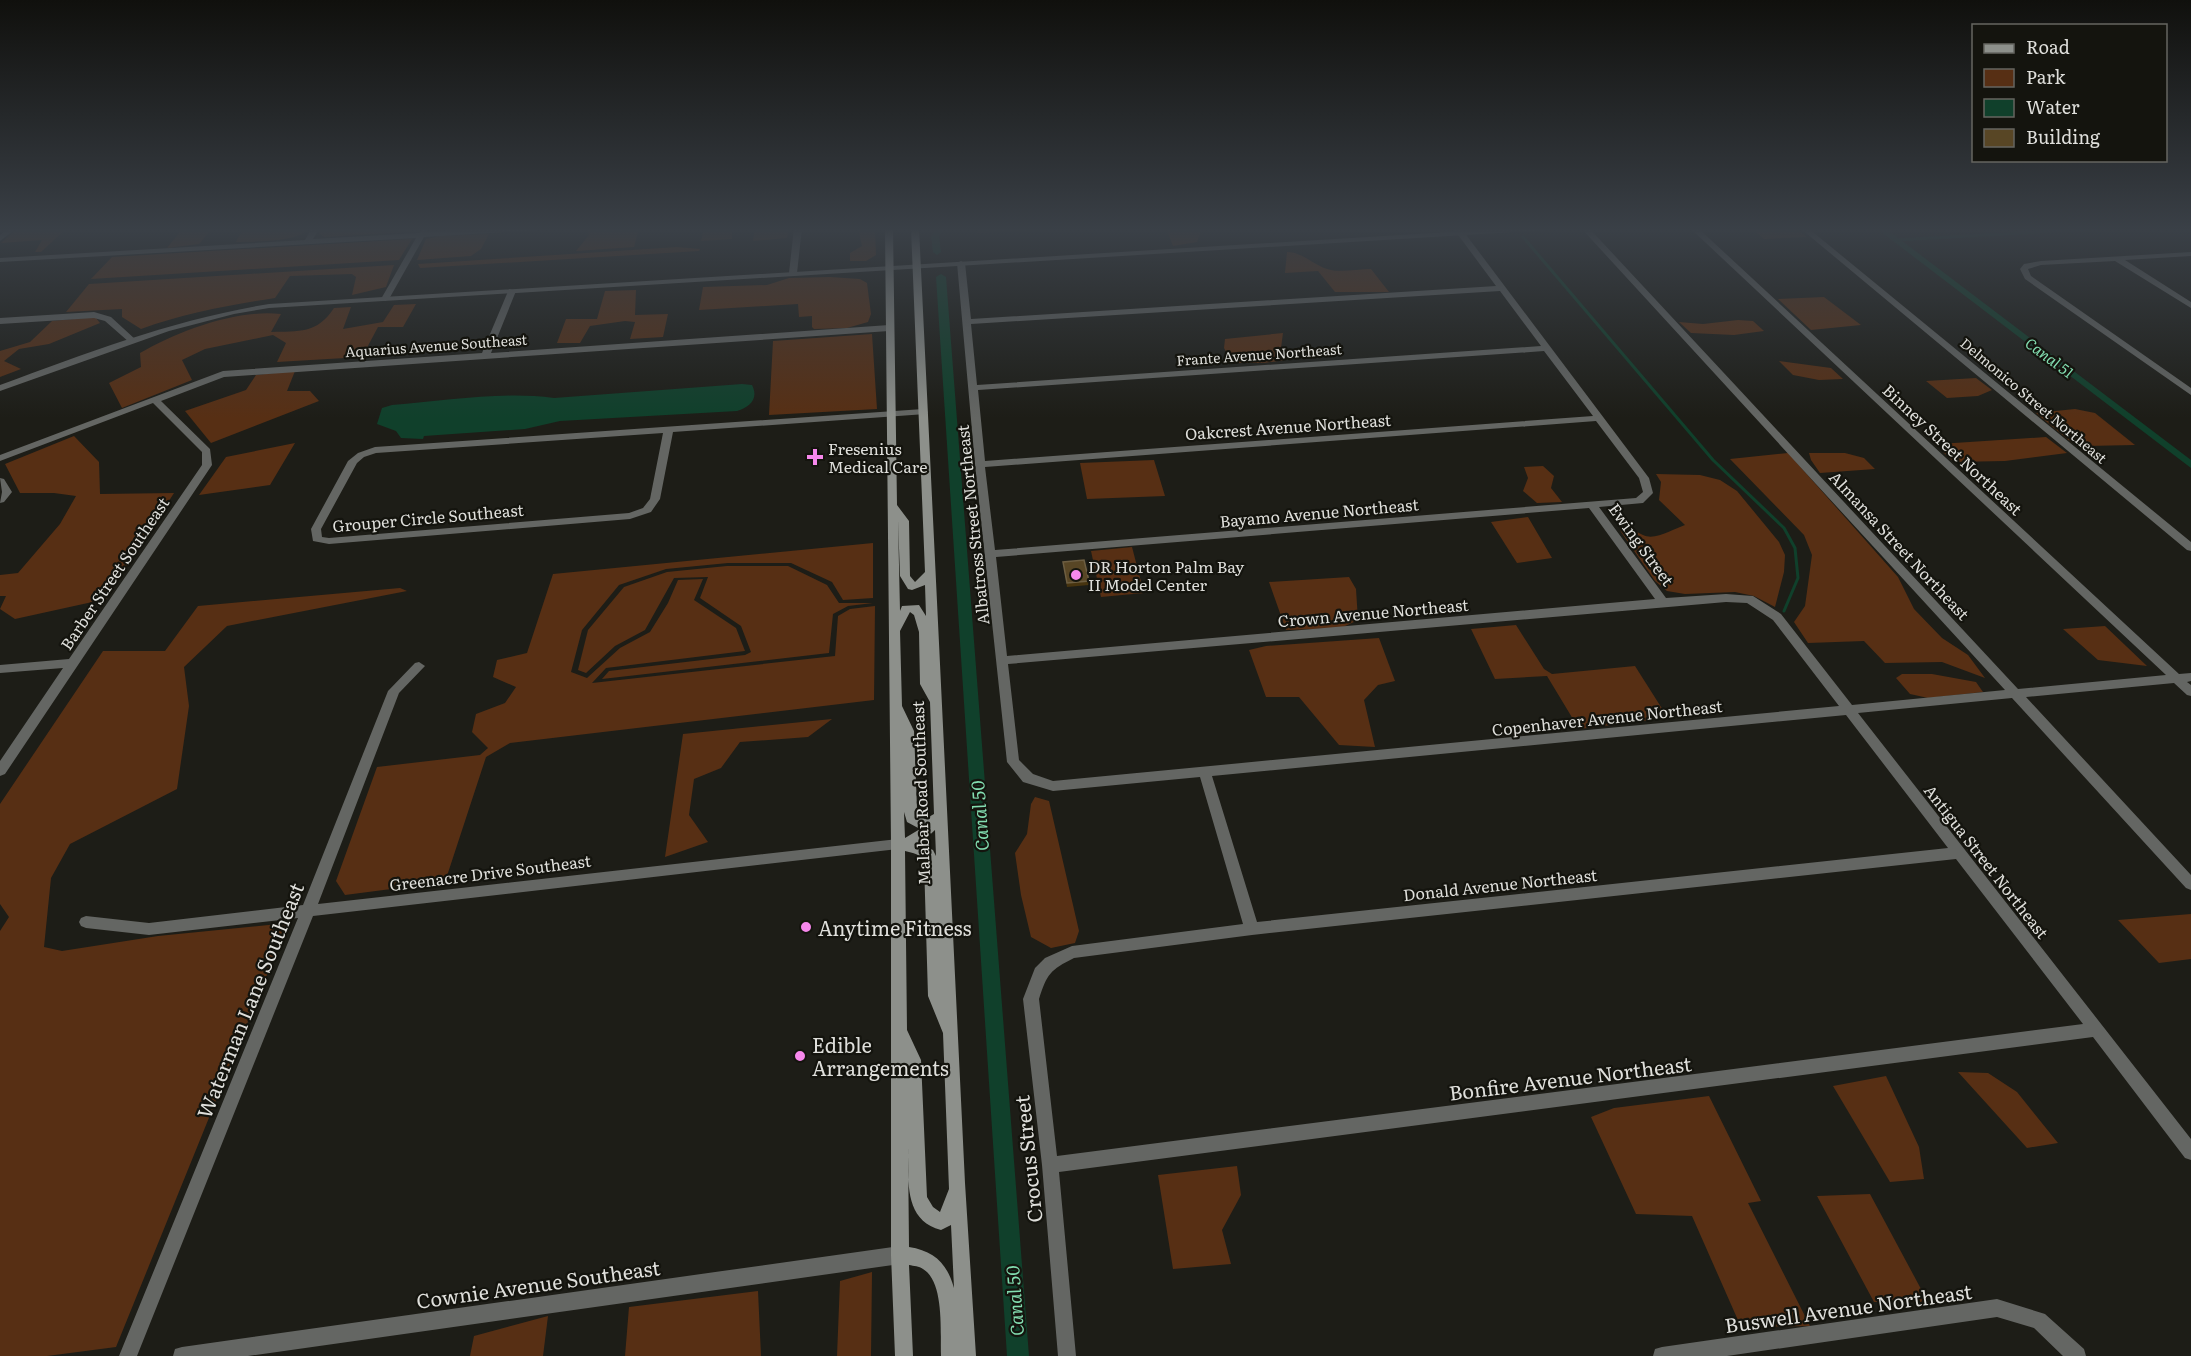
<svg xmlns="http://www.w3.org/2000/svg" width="2191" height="1356" viewBox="0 0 2191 1356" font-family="Literata,serif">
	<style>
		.green { fill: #572f14 }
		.water { fill: #10402b }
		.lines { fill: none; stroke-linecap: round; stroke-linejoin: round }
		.stream { stroke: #10402b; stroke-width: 3 }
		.canal { fill: #10402b; fill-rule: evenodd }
		.minor { fill: #646663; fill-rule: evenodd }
		.tertiary { fill: #646663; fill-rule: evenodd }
		.secondary { fill: #8d908b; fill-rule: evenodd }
		.wall { fill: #47340f }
		.building { fill: #584625; stroke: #6d5e42; stroke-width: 1.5 }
		.poi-dot { fill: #f788ec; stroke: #14140e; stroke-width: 2 }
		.labels { text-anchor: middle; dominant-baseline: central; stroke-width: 4.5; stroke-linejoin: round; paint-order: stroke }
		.far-street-label { font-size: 14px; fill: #dfdfdb; stroke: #14140e }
		.far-water-label { font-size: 15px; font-style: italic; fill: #83deb1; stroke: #14140e }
		.street-label { font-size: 16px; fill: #dfdfdb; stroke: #14140e }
		.poi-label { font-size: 16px; fill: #dfdfdb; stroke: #14140e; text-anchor: start }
		.water-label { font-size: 18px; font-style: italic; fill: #83deb1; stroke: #14140e }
		.near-poi-label { font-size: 20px; fill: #dfdfdb; stroke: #14140e; text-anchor: start }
		.near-street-label { font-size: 20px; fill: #dfdfdb; stroke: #14140e }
	</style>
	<rect width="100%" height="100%" fill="#1d1d17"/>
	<path class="green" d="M18,228h49l-26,24h-6l7,-12 -41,3z
		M183,228h126c-10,15 -55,13 -73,14l7,-14 -31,1 -13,15 -32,4z
		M322,228h94l-8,4 -84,5 -5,-4z
		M639,228l-5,19 -58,4 13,-16 -3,-6z
		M704,228h28v11l-31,2z
		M755,228h34l-2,10 -34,3z
		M858,228h17l1,27 -10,6h-16v-8l12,-7z
		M983,228h115l-121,5v-4z
		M1166,228h31l4,3 -4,11 -24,4z
		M1751,228h44l12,9 -43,2z
		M489,234l-8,15 -10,7 -54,4 9,-21 14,-3z
		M412,239l-13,21 -308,19 21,-22z
		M677,247l23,2 -1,2 -279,17 -2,-4z
		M1287,252c15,0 25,12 40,17 12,4 30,0 44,0l18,23h-54l-17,-21 -33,2z
		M394,265l-8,22 -34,8 4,-18 -4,-3 -62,2 -15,22c-46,7 -90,15 -134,31l-19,-12v-8l-56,3 23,-28z
		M830,277l30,2 7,4 4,31 -3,8 -21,6 -33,1 -2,-2v-11l-13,1 -1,-13 -99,6 4,-23 64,-2 22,-7z
		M636,290l-1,25 33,-1 -5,23 -33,2 5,-17 -10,-1 -35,5 -10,17h-23l9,-24h31l8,-28z
		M1824,297l37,28 -50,5 -33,-31z
		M416,304l-13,23h-25l-16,30 -85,5 9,-19 -13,-8 -68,14 -23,11 10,20 -70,28 -13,-25 32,-16 -1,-14c38,-22 96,-44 141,-39l-10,18c28,-1 46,2 63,-24l17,-1 -8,22 40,-7 11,-17z
		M85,318h11l4,5 -51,21 -30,5 -15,12 17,8 -21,8v-26l30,-9 22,-21z
		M1738,320l15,1 11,10 -30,4 -43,-2 -12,-11 24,2z
		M1283,333l-2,15 4,12 -21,3h-32l-8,-15 1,-9z
		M872,334l5,75 -108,6 4,-74z
		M1779,361l52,7 12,11 -24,1 -26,-5z
		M295,371l-8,20h23l9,10 -108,42 -26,-32 61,-21 10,-15z
		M1976,378l16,12 -14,6 -31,2 -21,-17z
		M2075,409l20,4 40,32 -49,1 -15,-4 -35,-29z
		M74,436l25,26 1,32 74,-1 -68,106 -91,20 -15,-10 6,-13h-6v-21l18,-2 42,-49 16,-28 -22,-3h-34l-15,-29z
		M2046,437l21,16 -62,8 -51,1 -11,-10 -4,-8z
		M295,443l-25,42 -71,10 27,-38z
		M1788,453l110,124 16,32 28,29 26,17 17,23 -43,-16 -57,1 -21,-22 -56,2 -14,-21 11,-16 7,-51 -8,-20 -74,-76z
		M1809,453h36l19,5 11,11 -55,4 -9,-13z
		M1154,460l11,36 -78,3 -7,-36z
		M1543,466l11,10 -3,12 11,14 -25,1 -14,-12 5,-13 -4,-11z
		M1656,474l44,1 20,5 17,11 42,51 6,13 -1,17 -9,35 -21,-11 -19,-4 -50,2 -18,-3 -12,-10 -34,-49 -3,-12c10,3 15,11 25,15 12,6 30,-6 42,-10l-26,-25 2,-18z
		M1528,517l24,41 -35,5 -26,-41z
		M873,543v55l-30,2 -11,-18 -41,-19h-63l-62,6 -47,16 -37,45 -11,42 16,6 33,-30 30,-16 18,-29 10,-23 25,-1 -9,21 42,28 9,23 -139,17 -14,15 243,-27 3,-40 12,-7 25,-3 -1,94 -364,43 -24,14 -41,125 -100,13 -9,-14 41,-114 103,-12 8,-7 -16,-16 4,-18 29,-11 11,-16 -23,-10 4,-17 30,-7 26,-79z
		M1132,547l12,46 -43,4 -10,-46z
		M727,566h61l39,19 12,18h34l-25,3 -15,8 -4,39 -227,26 7,-8 136,-16 6,-3 -10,-26 -41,-28 8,-21 -34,1 -29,52 -30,16 -29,27 -8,-3 10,-40 36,-43 43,-15z
		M1349,577l7,12 2,31 -17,8 -55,2 -17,-48z
		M400,588l7,3 -180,35 -43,41 5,39 -12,83 -107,55 -19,34 -7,69 18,4 96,-15 130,-13 -172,424 -69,9h-47v-425l9,-14 -9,-13v-100l103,-153h62l33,-45z
		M1516,625l28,44 8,5 83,-8 33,52 -89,11 -32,-53 -52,3 -24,-50z
		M2105,626l42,40 -49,-6 -35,-31z
		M1379,638l16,43 -17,4 -14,15 11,47 -36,-2 -40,-48h-33l-17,-47 17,-4z
		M1902,674h30l44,8 7,10 -55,6 -18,-4 -14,-16z
		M832,719l-24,18 -68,5 -19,26 -27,11 -5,36 19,27 -43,15 18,-123z
		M1035,797l14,4 30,130 -4,12 -24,5 -20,-11 -10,-42 -6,-42 12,-19 4,-30z
		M2191,914v45l-32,4 -41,-43z
		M1958,1072l30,1 29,19 41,51 -31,5z
		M1886,1076l33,71 5,32 -34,3 -57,-96z
		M1709,1096l52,105 -13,2 62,123 -69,1 -49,-111 -56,-2 -45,-97 23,-9z
		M1237,1166l4,29 -19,35 9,34 -58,5 -15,-94z
		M1870,1194l58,108h-54l-57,-106z
		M872,1272l-1,84h-34l3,-75z
		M758,1291l3,65h-136l4,-49z
		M548,1316l-5,40h-73l4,-20z"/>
	<path class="water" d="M742,384l10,1c7,14 -2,22 -15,26l-177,10 -35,8 -101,7 -1,3 -22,-1 -5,-7 -19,-7 5,-16 10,-3c53,-4 109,-14 162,-7z"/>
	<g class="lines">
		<path class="stream" d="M2188,228h3
			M1523,237l190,223 71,68 11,20 3,30 -14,33
			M1896,240l211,-12"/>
		<path class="canal" d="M937,228h8l-6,8 2,16 -4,3 -4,-3 -2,-16z
			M1876,228h9l306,232v8z
			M941,274l5,3 83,1079h-22l-71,-1079z"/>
		<path class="minor" d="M9,228h8l-17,13v-6z
			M312,228h8l-7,11 106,-6 5,-4h3v3l77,-4h39l-4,2 -115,7 -35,62 -4,2 -4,-2 35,-61 -416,24v-4l305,-18z
			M794,228h8l-5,45 -4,2 -4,-2z
			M1453,228h8l188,250 4,15 -10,10 -44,4 67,91 60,-4 27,2 28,18 71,91 153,-15 -424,-462h8l429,461 148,-14 -476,-447h8l481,446 12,-1v8l-4,1 4,3v11l-4,-1 -13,-12 -148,14 165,178v15l-5,-2 -174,-190 -154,15 333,426v21l-6,-2 -92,-121 -1034,135 17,184h-18l-16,-191 -19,-166 12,-31 10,-10 27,-12 171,-22 -43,-147 -147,14 -30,-9 -16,-20 -32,-298 -18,-201 4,-2 4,2 6,56 525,-33zM1500,291l41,55 -564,39 -6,-61zM1544,351l49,65 -608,45 -7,-71zM1596,421l43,57 4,14 -7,6 -641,52 -10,-83zM1589,508l66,91 -648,57 -11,-99zM1726,602l21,1 26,17 66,86 -786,75 -20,-7 -14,-14 -11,-96zM1846,715l102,133 -691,74 -45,-146zM1956,859l127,165 -1026,132 -18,-157c8,-25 11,-29 35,-41l178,-23z
			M1800,228h8l383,314v9l-4,-1z
			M2191,252v4l-66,4 66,42v6l-76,-47 -74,4 -13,4 3,7 160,112v7l-166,-116 -5,-10 4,-5 17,-3z
			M509,289l7,2 -25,62 398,-28 4,3 -4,3 -665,46 -63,24 49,48 2,16 -207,309 -5,2v-15l63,-93 -63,5v-8l69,-6 133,-194v-13l-49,-49 -153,58v-6l223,-84 259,-18z
			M94,312l17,5 25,23 -7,2 -24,-21 -11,-3 -94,6v-6z
			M923,409l5,3 -2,2 -253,18 -13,67 -9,13 -21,7 -301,25 -16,-3 -2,-12 37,-68 10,-8 17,-6zM663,433l-13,66 -7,9 -14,5 -300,25 -7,-1 -1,-8 36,-66 7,-6 12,-4z
			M0,478l4,1 8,13 -8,10 -4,1 2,-11z
			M419,662l6,4 -26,27 -81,211 580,-65 5,1 2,4 -2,4 -5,1 -585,67 -176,440h-18l179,-438 -149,17 -63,-7 -5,-2 -2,-4 2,-4 5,-2 63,7 154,-18 85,-214 27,-28z
			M900,1246l6,3 3,6 -3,6 -6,3 -652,92h-75l2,-7 7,-2z
			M1997,1299l48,15 39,35 2,7h-23l-29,-28 -37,-11 -270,39h-74l2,-7 7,-2z"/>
		<path class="tertiary" d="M1514,228h38l-4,2 -1279,78 -35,6 -65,17 -169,60v-6c89,-33 176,-66 269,-81z"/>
		<path class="secondary" d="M885,228h8l4,277 12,16 1,55 5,6 10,-10 -14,-344h8l46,955 11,173h-35c-1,-22 4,-74 -18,-87 -4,-3 -9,-3 -14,-4l4,91h-18l-4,-101v-411zM898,520l2,56 8,13 4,1 13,-5 1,31 -7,-11 -17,1 -2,5zM910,612l4,3 5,17 1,52 10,18 4,112 -9,5 -7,-4 -1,-7 -3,-77 -12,-25 -2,-75zM904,812l3,10 13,7 -15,9zM935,830l1,26 -3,-6 -13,-6zM905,851c8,2 16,3 19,11l4,134 15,37 6,156 -9,23 -7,-5 -6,-10 -6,-137 -14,-30zM908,1146c1,31 -6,74 33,84l10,-5 3,63c-7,-25 -20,-37 -45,-41z"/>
	</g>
	<path class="wall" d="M1063,562l26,19v4l-22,2z"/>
	<path class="building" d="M1084,560l5,21 -22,2 -4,-21z"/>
	<linearGradient id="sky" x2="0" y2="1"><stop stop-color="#10100d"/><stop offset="0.55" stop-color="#3a4047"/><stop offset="1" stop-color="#3a4047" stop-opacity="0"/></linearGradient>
	<rect width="2191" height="418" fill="url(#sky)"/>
	<g class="poi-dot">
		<path d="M812 448h6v6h6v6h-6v6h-6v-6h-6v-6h6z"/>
		<circle cx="1076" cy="575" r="6"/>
		<circle cx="806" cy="927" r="6"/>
		<circle cx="800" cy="1056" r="6"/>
	</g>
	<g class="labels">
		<g class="far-street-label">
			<text transform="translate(436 345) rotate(-4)">Aquarius Avenue Southeast</text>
			<text transform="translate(1259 354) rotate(-4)">Frante Avenue Northeast</text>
			<text transform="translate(2034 400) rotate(40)">Delmonico Street Northeast</text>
		</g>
		<g class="far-water-label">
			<text transform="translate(2050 357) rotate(37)">Canal 51</text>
		</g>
		<g class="street-label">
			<text transform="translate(1288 426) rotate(-4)">Oakcrest Avenue Northeast</text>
			<text transform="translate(1953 449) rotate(43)">Binney Street Northeast</text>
			<text transform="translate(1319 512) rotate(-5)">Bayamo Avenue Northeast</text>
			<text transform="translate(428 517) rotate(-5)">Grouper Circle Southeast</text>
			<text transform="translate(972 525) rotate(-96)">Albatross Street Northeast</text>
			<text transform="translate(1642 544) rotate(54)">Ewing Street</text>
			<text transform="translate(1900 545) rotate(47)">Almansa Street Northeast</text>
			<text transform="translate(114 573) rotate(-56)">Barber Street Southeast</text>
			<text transform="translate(1373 612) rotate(-5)">Crown Avenue Northeast</text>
			<text transform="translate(1607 717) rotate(-6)">Copenhaver Avenue Northeast</text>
			<text transform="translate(920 793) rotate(-92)">Malabar Road Southeast</text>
			<text transform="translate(1987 861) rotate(52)">Antigua Street Northeast</text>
			<text transform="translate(490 872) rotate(-7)">Greenacre Drive Southeast</text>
			<text transform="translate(1500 884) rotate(-6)">Donald Avenue Northeast</text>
		</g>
		<g class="poi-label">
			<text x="828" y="448">Fresenius<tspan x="828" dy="18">Medical Care</tspan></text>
			<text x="1088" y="566">DR Horton Palm Bay<tspan x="1088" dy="18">II Model Center</tspan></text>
		</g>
		<g class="water-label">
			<text transform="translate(979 816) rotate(-94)">Canal 50</text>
			<text transform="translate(1014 1301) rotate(-94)">Canal 50</text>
		</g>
		<g class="near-poi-label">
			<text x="818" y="927">Anytime Fitness</text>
			<text x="812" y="1044">Edible<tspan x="812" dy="23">Arrangements</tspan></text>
		</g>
		<g class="near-street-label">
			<text transform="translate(249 1000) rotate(-68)">Waterman Lane Southeast</text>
			<text transform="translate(1570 1077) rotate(-7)">Bonfire Avenue Northeast</text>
			<text transform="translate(1027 1159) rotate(-96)">Crocus Street</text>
			<text transform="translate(538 1283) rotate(-8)">Cownie Avenue Southeast</text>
			<text transform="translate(1848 1307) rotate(-8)">Buswell Avenue Northeast</text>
		</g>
	</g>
	<rect x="1972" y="24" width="195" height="138" fill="#14140e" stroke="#656560" stroke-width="1.5"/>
	<rect x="1984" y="44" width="30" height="9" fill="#8d908b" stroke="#656560" stroke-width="1.5"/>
	<text x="2026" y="54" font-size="18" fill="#dfdfdb">Road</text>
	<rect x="1984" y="69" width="30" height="18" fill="#572f14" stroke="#656560" stroke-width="1.5"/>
	<text x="2026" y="84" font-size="18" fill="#dfdfdb">Park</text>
	<rect x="1984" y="99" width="30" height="18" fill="#10402b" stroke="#656560" stroke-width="1.5"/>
	<text x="2026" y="114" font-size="18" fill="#dfdfdb">Water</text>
	<rect x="1984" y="129" width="30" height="18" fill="#584625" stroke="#656560" stroke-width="1.5"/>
	<text x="2026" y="144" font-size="18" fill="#dfdfdb">Building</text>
</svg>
